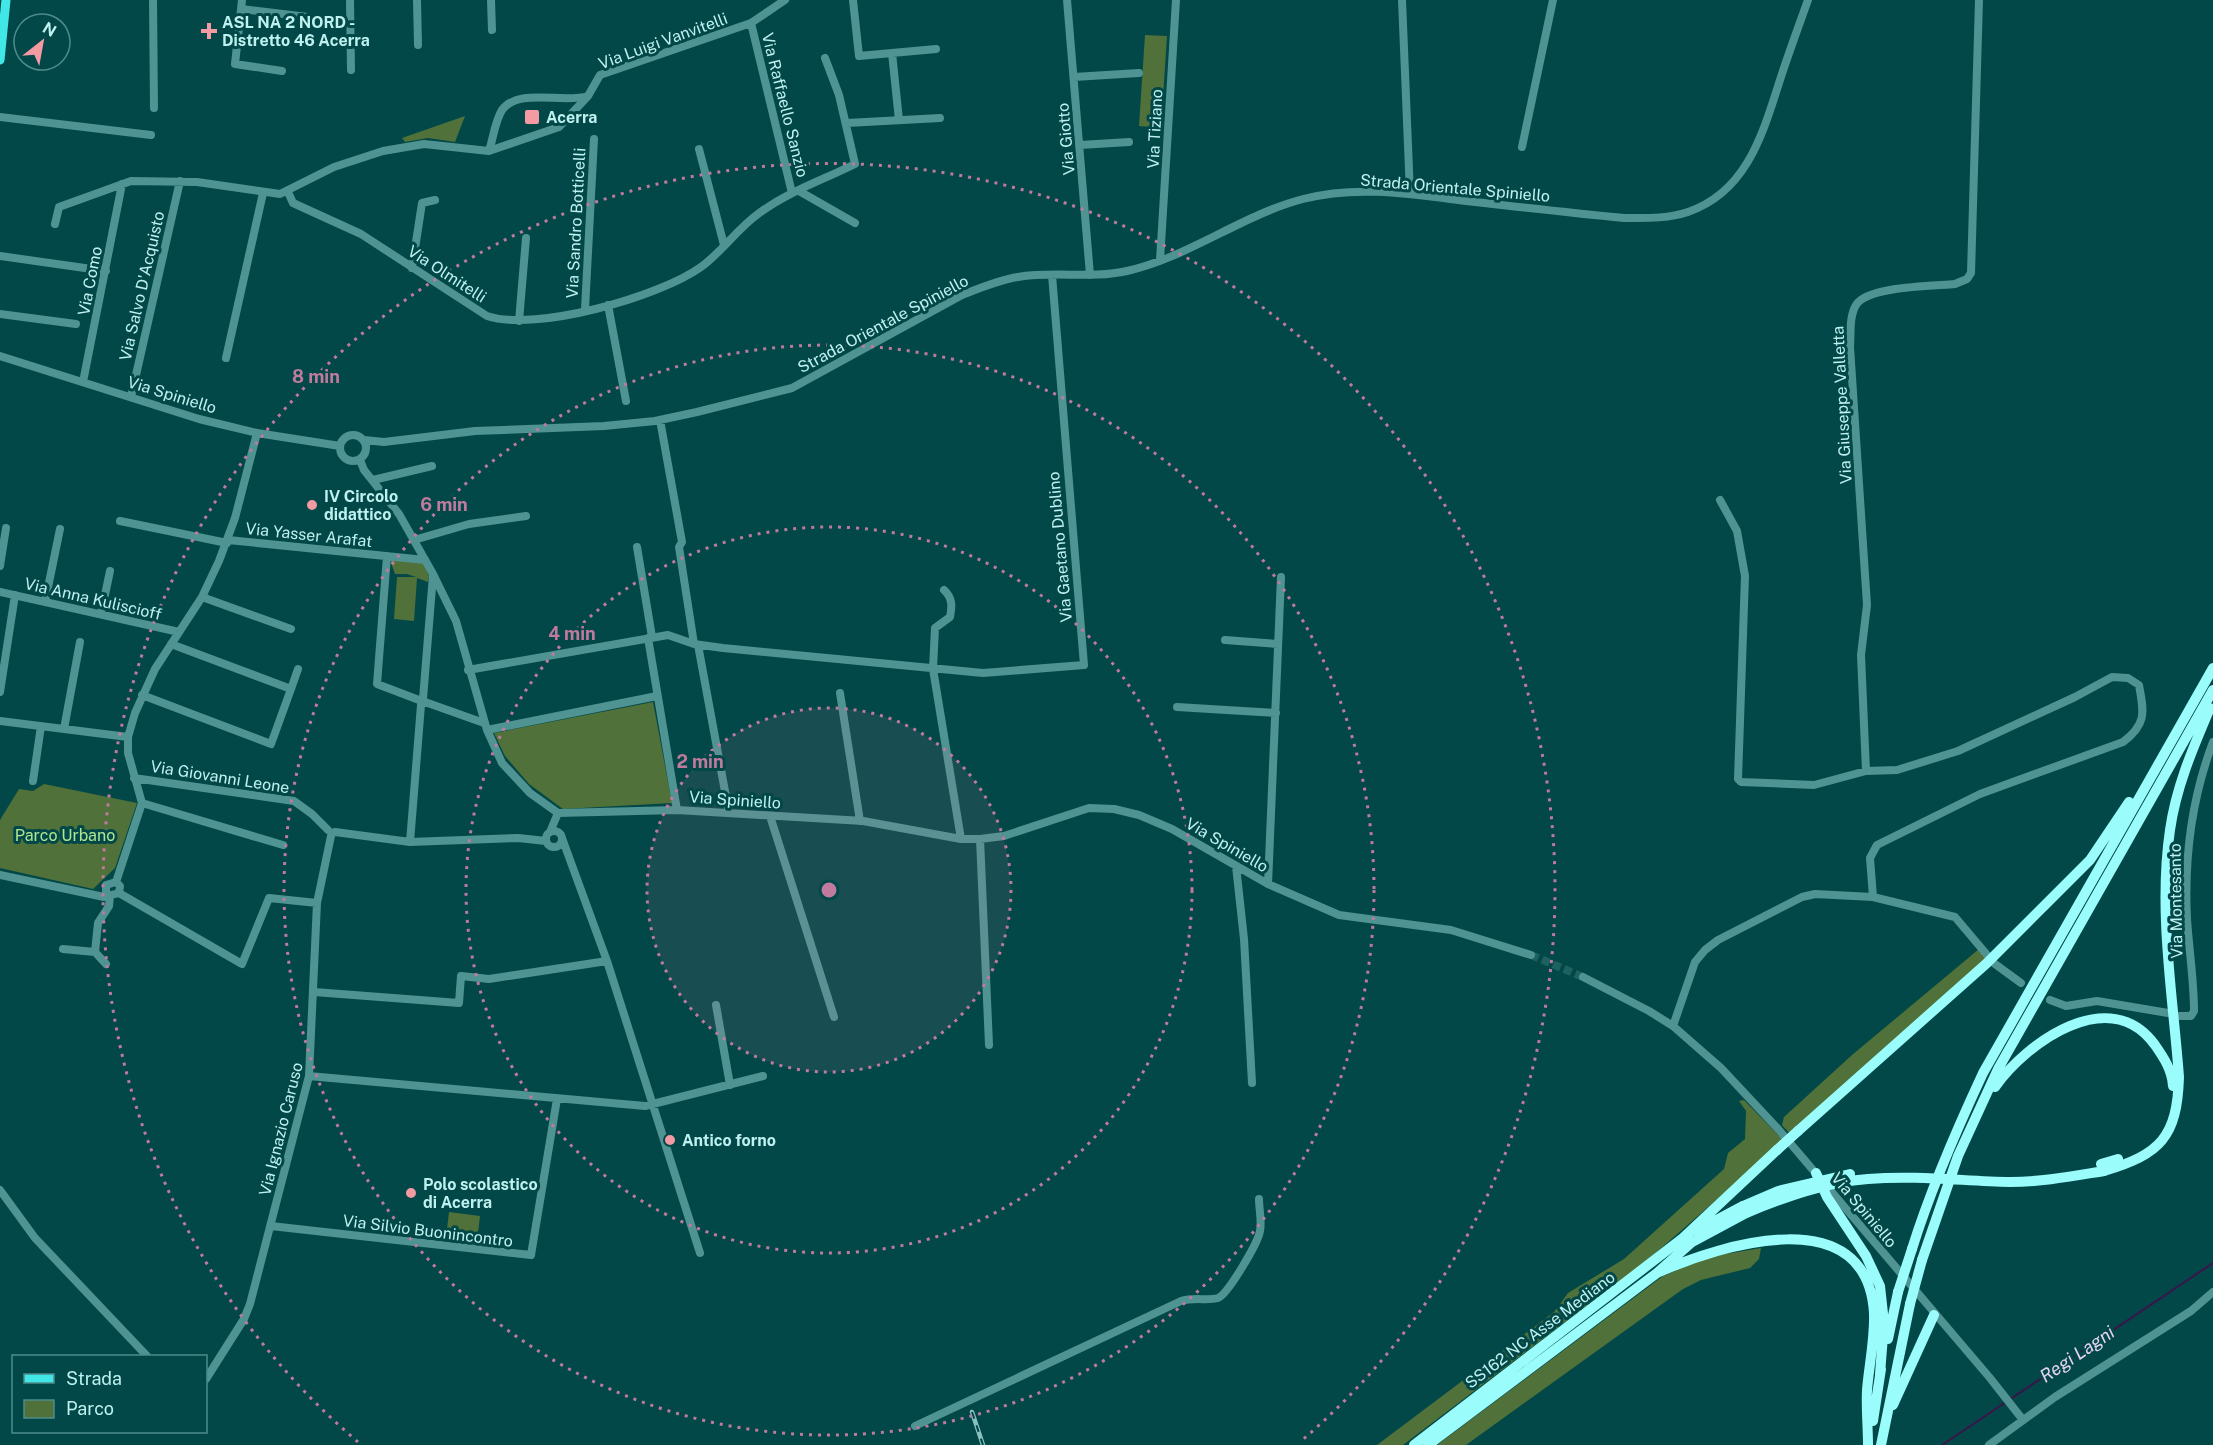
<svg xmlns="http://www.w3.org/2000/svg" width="2213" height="1445" viewBox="0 0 2213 1445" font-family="'Public Sans',sans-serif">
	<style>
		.green { fill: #507139 }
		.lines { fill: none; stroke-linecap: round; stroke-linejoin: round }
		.stream { stroke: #391649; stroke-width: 2 }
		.minor-tunnel { stroke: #1e6161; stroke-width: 8; stroke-dasharray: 8 4; stroke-linecap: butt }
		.minor { stroke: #4f9492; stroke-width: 8 }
		.major { stroke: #40e7e6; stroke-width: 9 }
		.highway { stroke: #9afdfb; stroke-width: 10 }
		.rail-casing { stroke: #88c0bf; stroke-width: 4.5 }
		.rail { stroke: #024848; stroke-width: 2; stroke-dasharray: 7; stroke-linecap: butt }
		.highway-bridge { stroke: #9afdfb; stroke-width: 10 }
		.ring { fill: none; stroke: #c07a9e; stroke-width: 3; stroke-dasharray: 3 6 }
		.poi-dot { fill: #f49aa3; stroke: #024848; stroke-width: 2 }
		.labels { text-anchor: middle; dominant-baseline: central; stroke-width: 6; stroke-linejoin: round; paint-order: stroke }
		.poi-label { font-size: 16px; font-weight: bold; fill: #bef1ef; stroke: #024848; text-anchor: start }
		.street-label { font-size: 16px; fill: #bef1ef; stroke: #024848 }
		.park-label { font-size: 16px; fill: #b1e590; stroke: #024848 }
		.water-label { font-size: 18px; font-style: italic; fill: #e8d3f4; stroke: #024848 }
		.centre { fill: #c07a9e; stroke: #024848; stroke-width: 3 }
		.ring-label { font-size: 18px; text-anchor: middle; font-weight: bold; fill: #c07a9e; stroke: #024848; stroke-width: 6; stroke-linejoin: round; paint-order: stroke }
	</style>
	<rect width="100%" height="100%" fill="#024848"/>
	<path class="green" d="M1145,35l22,1 -6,92 -22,-2z
		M465,116l-10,26 -27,-4 -23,4 -3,-4z
		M390,560l34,3 5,13 -1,6 -11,-4 -3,43 -20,-2 3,-42h19l-9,-3h-12z
		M653,702l19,101 -109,6 -34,-25 -24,-28 -11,-23z
		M44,784l93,19 -22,65 -22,21 -93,-21v-48l19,-31 14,2z
		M1979,949l9,11 -197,175 -9,-10 2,-8 68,-62z
		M1744,1100l40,41 -132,115 -249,189h-26l177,-133 14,-19 56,-34 100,-90 4,-16 17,-14 1,-28 -7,-10z
		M449,1212l31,4 -2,17 -31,-4z
		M1761,1248l-2,11 -9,9 -49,12 -18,9 -217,156h-29l226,-169 45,-19z"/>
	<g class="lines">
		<path class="stream" d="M1942,1445l271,-182"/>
		<path class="minor-tunnel" d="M1531,955l52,22"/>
		<path class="minor" d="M153,0l1,108
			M242,0l-7,64 47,7
			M350,0l1,70
			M417,0l1,45
			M491,0l1,30
			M853,0l6,56 77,-7
			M1067,0l23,275
			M1402,0l8,194
			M241,9l67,8
			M751,23l41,170
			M892,53l7,67
			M1074,77l65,-4
			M0,117l151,18
			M847,123l93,-5
			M1080,145l49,-3
			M1522,147l31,-147
			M699,149l25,96
			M489,151c4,-12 6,-30 13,-41 17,-23 61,-6 86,-14l12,-21 151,-52 34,-23
			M799,191l56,32
			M288,192l5,11 68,31 126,82c49,16 172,-19 214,-49 21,-15 36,-38 57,-53 29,-22 65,-34 97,-50l-16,-69 -14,-37
			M55,224l4,-17 72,-26 66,1 83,12 54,-27 49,-16 41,-7 65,7 70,-24 29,-31
			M0,256l106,15
			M1160,260l16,-260
			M412,268l10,-65 13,-3
			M608,305l18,96
			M585,309l9,-170
			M0,314l76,10
			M519,321l7,-83
			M0,356l199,63 58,14 83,13
			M226,358l37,-165
			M83,382l39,-198
			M131,397l49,-216
			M660,420l22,122 -3,5 15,97
			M340 448a13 13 0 1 1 26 0a13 13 0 1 1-26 0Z
			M364,440l20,2 91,-11 129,-5 51,-5 42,-9 95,-24 170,-93c18,-7 37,-15 56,-18 36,-6 73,2 109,-6 62,-14 115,-56 176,-72 54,-14 108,-5 163,2 52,6 105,12 158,17 21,0 43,1 64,-6 58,-20 74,-76 91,-129 9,-28 19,-55 29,-83
			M360,460l4,10 35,44 34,60 23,47 31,109 15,33 28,30 28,20 119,-3 186,11 98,18h19l24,-3 85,-28 25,1 25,6 33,14 96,55 71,31 112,15 80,25
			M373,480l59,-14
			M120,521l107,22
			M228,540l197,20
			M414,540l55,-16 57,-8
			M637,547l15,90
			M387,556l-10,128 42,16
			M0,566l6,-38
			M944,590c9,8 8,17 6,27l-15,11 -2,41 28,170
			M0,592l179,40
			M202,597l89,32
			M45,602l15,-73
			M101,614l9,-43
			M648,638l29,172
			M1225,640l53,4
			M698,645l31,168
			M468,670l200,-35 26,9 29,4 260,25 101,-8 -32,-390
			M291,689l7,-20
			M0,692l15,-97
			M840,693l20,128
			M142,695l129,49 20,-55 -120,-45
			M423,699l10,-124
			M425,702l59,21
			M1177,707l99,6
			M0,721l128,16
			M64,729l16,-87
			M487,730l170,-34
			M1866,771l-5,-116 6,-50 -17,-258c1,-14 -1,-30 6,-42 11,-19 78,-19 99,-21l12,-5 4,-6 8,-273
			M134,778l160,23 18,13 16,16
			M33,781l8,-55
			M142,803l141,42
			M770,816l64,201
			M546 839a8 8 0 1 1 16 0a8 8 0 1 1-16 0Z
			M335,832l75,10 108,-4 28,3
			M550,832l8,-19
			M562,838l45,123 93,292
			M980,839l9,206
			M410,842l11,-137
			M1236,866l8,73 8,144
			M0,875l104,22 15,-4 1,-7 -4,-4
			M116,882l26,-79 -14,-50v-16l7,-24 20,-44 47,-72 17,-36 16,-43 22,-85
			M1268,884l13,-307
			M119,893l123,71 27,-66 48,5
			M110,896l-4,-4v-7l10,-3
			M1873,897l82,20 33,39
			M63,949l32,3 3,-29 11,-17 1,-10
			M95,952l11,12
			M1995,964l26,19
			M1583,977l66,34 24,15 48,42 58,62 211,248 33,42
			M314,992l145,11 2,-27 28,3 118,-18
			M2050,1000l16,6 31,-5 71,12
			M716,1005l14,80
			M2180,1016h11l3,-5c0,-30 -5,-62 -7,-92 -3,-62 4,-119 26,-177
			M1673,1026l22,-64 10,-12 13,-10 84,-43 13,-3 58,3 -3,-39 7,-13 103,-51 143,-52c24,-18 21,-30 16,-57l-11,-7 -16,-1 -37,20 -117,54 -61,19 -31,1 -52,14 -73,-3 -3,-3 7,-203 -8,-45 -17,-31
			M309,1076l336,30 118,-30
			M0,1190l35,48 112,118
			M271,1226l260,29 26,-156
			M206,1379l38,-60 6,-15 59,-228 8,-173 14,-67
			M915,1426l266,-125c12,-4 27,0 37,-3 10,-4 40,-55 42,-67 2,-10 -1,-22 -1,-32
			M1989,1445l66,-48 136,-86 22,-19"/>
		<path class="major" d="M0,60l6,-60"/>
		<path class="highway" d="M1995,1087c32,-45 115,-104 160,-42 9,13 17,25 18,41
			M1798,1131l189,-168 103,-103 39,-58
			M2101,1164l17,-5
			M2104,1171c57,-17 73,-34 75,-94 -6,-81 -21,-166 -9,-247 6,-43 23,-82 40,-122
			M1816,1173l11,24 39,59 14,30 4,37 -4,51
			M1696,1231l47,-25
			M1912,1249c19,-61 44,-118 71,-176l230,-405
			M1922,1260l36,-104 40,-87 215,-379
			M1657,1273c65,-29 210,-74 217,40 1,26 -5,52 -7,77 -1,18 1,37 1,55
			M1888,1339l10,-47
			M1893,1405l41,-90
			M1873,1421l8,-52
			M1414,1445l269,-207 94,-88
			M1428,1445l229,-172 35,-31 54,-29
			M1881,1445l29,-141"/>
		<g class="rail-casing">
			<path id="rail" d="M972,1412l11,33"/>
		</g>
		<use href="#rail" class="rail"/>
		<path class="highway-bridge" d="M1777,1150l21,-19
			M1743,1206l35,-15 72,-17
			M1746,1213c39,-16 80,-31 122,-34 48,-4 94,2 142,3 32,0 63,-6 94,-11
			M1898,1292l14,-43
			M1910,1304l12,-44"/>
	</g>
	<circle cx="829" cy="890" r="182" fill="#c07a9e" fill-opacity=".12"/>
	<g class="ring">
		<circle cx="829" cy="890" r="182"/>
		<circle cx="829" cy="890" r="363"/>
		<circle cx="829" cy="890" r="545"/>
		<path d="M358 1442A726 726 0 1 1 1300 1442"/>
	</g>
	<g class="poi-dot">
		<path d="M206 22h6v6h6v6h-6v6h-6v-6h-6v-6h6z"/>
		<rect x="524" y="109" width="16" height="16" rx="3"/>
		<circle cx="312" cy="505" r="6"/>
		<circle cx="670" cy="1140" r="6"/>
		<circle cx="411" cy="1193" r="6"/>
	</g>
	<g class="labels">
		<g class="poi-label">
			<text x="222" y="22">ASL NA 2 NORD -<tspan x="222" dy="18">Distretto 46 Acerra</tspan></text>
			<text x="546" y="117">Acerra</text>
			<text x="324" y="496">IV Circolo<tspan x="324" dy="18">didattico</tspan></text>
			<text x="682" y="1140">Antico forno</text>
			<text x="423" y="1184">Polo scolastico<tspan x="423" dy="18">di Acerra</tspan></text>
		</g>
		<g class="street-label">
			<text transform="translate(663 41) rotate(-20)">Via Luigi Vanvitelli</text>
			<text transform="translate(785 105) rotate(76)">Via Raffaello Sanzio</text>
			<text transform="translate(1155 129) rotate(-87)">Via Tiziano</text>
			<text transform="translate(1066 139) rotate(-95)">Via Giotto</text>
			<text transform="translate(1455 188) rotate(5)">Strada Orientale Spiniello</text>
			<text transform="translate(576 223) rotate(-87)">Via Sandro Botticelli</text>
			<text transform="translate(447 274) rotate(33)">Via Olmitelli</text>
			<text transform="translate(90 281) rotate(-79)">Via Como</text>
			<text transform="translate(142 286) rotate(-77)">Via Salvo D'Acquisto</text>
			<text transform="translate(883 324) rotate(-28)">Strada Orientale Spiniello</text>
			<text transform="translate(172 395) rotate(17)">Via Spiniello</text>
			<text transform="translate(1842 405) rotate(-93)">Via Giuseppe Valletta</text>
			<text transform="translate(309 535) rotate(6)">Via Yasser Arafat</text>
			<text transform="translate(1060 547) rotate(-95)">Via Gaetano Dublino</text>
			<text transform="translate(93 599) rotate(13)">Via Anna Kuliscioff</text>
			<text transform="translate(220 777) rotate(9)">Via Giovanni Leone</text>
			<text transform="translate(735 800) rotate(4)">Via Spiniello</text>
			<text transform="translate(1227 845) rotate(30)">Via Spiniello</text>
			<text transform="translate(2176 901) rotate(-91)">Via Montesanto</text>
			<text transform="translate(281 1129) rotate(-76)">Via Ignazio Caruso</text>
			<text transform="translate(1864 1210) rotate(50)">Via Spiniello</text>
			<text transform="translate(428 1231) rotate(7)">Via Silvio Buonincontro</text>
			<text transform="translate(1540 1330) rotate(-37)">SS162 NC Asse Mediano</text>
		</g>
		<g class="park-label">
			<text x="65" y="835">Parco Urbano</text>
		</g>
		<g class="water-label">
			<text transform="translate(2077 1354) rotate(-34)">Regi Lagni</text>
		</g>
	</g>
	<circle cx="829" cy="890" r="9" class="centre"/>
	<g class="ring-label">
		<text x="316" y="383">8 min</text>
		<text x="444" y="511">6 min</text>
		<text x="572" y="640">4 min</text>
		<text x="700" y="768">2 min</text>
	</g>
	<rect x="12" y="1355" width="195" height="78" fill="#024848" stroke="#4d8c8b" stroke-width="1.5"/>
	<rect x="24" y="1374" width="30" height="9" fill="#40e7e6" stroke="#4d8c8b" stroke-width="1.5"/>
	<text x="66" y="1385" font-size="18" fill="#bef1ef">Strada</text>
	<rect x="24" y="1400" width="30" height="18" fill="#507139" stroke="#4d8c8b" stroke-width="1.5"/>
	<text x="66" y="1415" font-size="18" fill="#bef1ef">Parco</text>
	<g transform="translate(42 42) rotate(31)"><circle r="28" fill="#024848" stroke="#4d8c8b" stroke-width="1.5"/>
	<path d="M0-4.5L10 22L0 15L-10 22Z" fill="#f49aa3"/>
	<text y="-9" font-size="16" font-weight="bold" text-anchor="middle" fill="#bef1ef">N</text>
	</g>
</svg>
